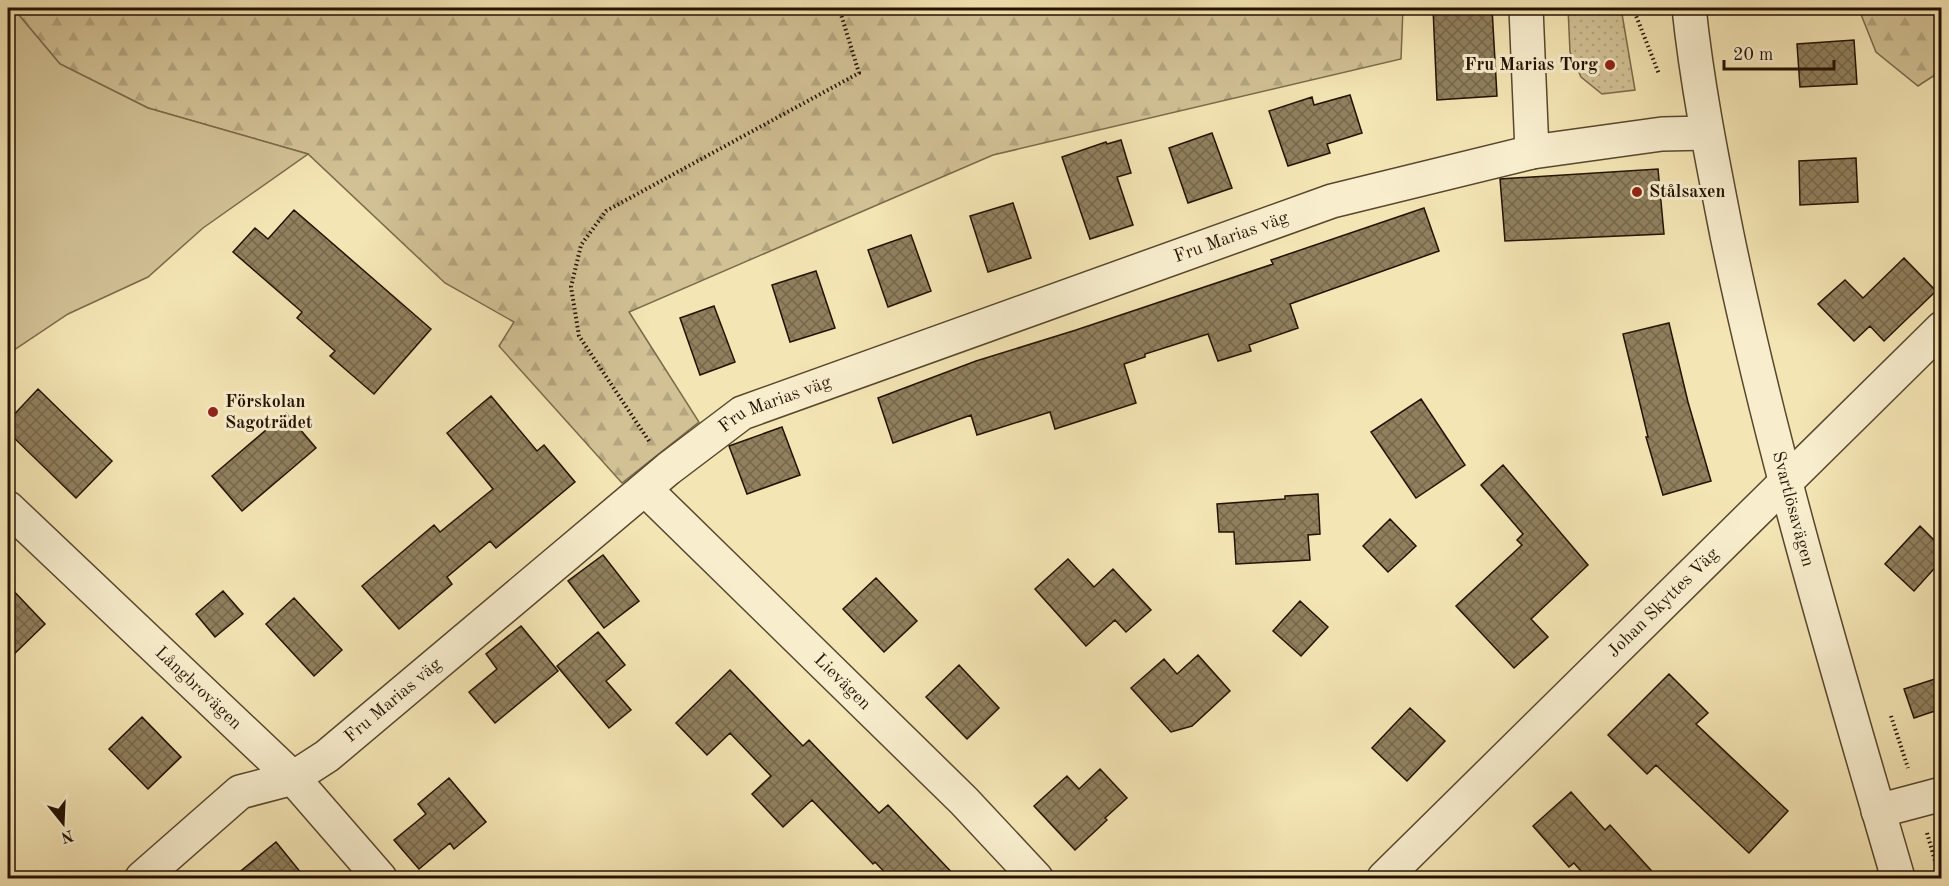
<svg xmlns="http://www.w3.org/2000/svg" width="1949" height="886" viewBox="0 0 1949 886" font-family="'Old Standard TT',serif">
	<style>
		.grass { fill: url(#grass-dots); stroke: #7a6a4a; stroke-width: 1.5 }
		.forest { fill: url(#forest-firs); stroke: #7a6a4a; stroke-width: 1.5 }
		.park { fill: #d1c195; stroke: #7a6a4a; stroke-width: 1.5 }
		.building { fill: url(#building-cross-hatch); stroke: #241200; stroke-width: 1.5 }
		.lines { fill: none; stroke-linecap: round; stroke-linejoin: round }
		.minor-casing { stroke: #58472d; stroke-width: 36 }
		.path { stroke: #241200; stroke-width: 4; stroke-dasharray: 1.5 3; stroke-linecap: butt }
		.minor { stroke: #f8eece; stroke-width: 33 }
		.poi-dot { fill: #8f2418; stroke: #f8eece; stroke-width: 2 }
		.labels { text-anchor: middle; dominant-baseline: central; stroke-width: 6; stroke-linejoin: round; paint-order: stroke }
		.poi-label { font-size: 18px; font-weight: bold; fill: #241200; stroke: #f8eece; text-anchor: start }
		.street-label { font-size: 18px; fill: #241200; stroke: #f8eece }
	</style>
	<defs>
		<pattern id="grass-dots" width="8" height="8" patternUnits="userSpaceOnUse" patternTransform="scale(1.5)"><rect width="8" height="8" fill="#d1c195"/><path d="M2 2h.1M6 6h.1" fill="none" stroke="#b3a57f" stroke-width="1.8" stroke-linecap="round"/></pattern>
		<pattern id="forest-firs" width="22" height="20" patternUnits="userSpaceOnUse" patternTransform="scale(1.5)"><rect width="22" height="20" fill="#d1c195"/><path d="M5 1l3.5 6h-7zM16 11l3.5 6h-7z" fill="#b3a57f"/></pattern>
		<pattern id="building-cross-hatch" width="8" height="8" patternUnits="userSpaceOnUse" patternTransform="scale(1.5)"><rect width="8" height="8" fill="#90805e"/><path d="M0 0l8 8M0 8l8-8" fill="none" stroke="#75674b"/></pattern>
	</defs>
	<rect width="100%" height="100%" fill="#f4e5b4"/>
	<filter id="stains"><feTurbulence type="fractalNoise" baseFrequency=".00333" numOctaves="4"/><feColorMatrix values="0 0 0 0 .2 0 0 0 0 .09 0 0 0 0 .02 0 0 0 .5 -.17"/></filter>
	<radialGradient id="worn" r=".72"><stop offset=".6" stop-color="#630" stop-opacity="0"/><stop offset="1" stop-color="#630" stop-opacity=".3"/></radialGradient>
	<path class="grass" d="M1568,8h53l14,82 -33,4 -21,-17 -11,-25z"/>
	<path class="forest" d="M13,8h1390l-2,51 -408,96 -364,157 70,110 -77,61 -123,-137 15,-24 -69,-39 -137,-129 -160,-46 -88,-44z
		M1861,8h80v63l-23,15 -42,-34 -16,-40z"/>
	<path class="park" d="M8,8h5l47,56 88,44 160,46 -105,74 -55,49 -80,37 -60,40z"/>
	<path class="building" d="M1433,8h59l5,88 -60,4z
		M1854,40l3,44 -57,3 -3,-43z
		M1350,95l12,38 -35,11 3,9 -42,13 -19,-55 43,-14 2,8z
		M1212,133l20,55 -44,15 -19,-55z
		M1121,140l10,33 -14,4 16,48 -43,14 -28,-82 44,-15 1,2z
		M1856,158l2,44 -58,3 -1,-44z
		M1658,169l6,65 -159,7 -5,-62z
		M1013,203l18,55 -43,14 -18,-56z
		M1424,208l15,43 -149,53 8,24 -49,17 2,6 -33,10 -10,-27 -63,20v3l-21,7 12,39 -81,26 -5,-17 -73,23 -6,-20 -78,28 -15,-45 98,-37 100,-31 197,-66 -2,-4z
		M294,210l137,119 -57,65 -44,-38 5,-5 -38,-33 5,-6 -69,-60 22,-24 13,11z
		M911,235l20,56 -43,16 -20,-57z
		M1904,258l32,33 -52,50 -14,-15 -16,15 -36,-37 27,-24 18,18z
		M816,271l19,57 -45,14 -18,-57z
		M714,306l21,56 -35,13 -20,-57z
		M1669,323l19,79 23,79 -48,14 -17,-58h2l-25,-103z
		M38,389l74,72 -36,37 -68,-66v-11z
		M491,396l46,55 7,-6 31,37 -79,66 -6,-7 -43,36 5,7 -53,45 -37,-43 72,-61 6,7 53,-43 -46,-56z
		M1421,399l44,66 -49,33 -45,-66z
		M286,413l30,35 -74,63 -30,-35z
		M782,427l18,48 -53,19 -18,-48z
		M1503,465l85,100 -57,54 17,18 -34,31 -58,-62 66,-61 -5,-5 6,-6 -42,-49z
		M1318,494l2,40 -12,1 2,25 -74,4 -2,-32h-15l-2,-28 68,-5v-3z
		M1390,519l26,27 -28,26 -25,-26z
		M1920,526l21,21v14l-27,30 -29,-27z
		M603,555l36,46 -35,27 -36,-47z
		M1068,559l26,28 19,-18 38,41 -25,22 -11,-12 -29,26 -51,-57z
		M876,578l41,43 -33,31 -41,-43z
		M8,585l37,39 -37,36z
		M223,591l20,23 -28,23 -19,-23z
		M294,598l48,52 -28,26 -48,-52z
		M1300,601l28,26 -27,29 -28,-25z
		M521,626l37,45 -63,52 -26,-31 28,-23 -11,-15z
		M598,632l27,33 -19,16 25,29 -22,18 -52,-62z
		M1198,655l32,36 -38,35 -21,6 -40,-44 33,-29 13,15z
		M959,665l40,43 -32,31 -41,-42z
		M730,670l73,76 6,-6 70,73 9,-8 70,74h-67l-16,-17 -2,2 -61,-64 -29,27 -31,-33 19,-18 -41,-43 -23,22 -31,-32z
		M1669,674l39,39 -12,11 92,87 -39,42 -93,-88 -9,9 -39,-39z
		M1941,677v32l-27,9 -10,-29z
		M1410,708l35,33 -38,40 -35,-33z
		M142,717l39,40 -33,32 -39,-40z
		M1100,769l27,29 -22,20 2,2 -32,30 -41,-44 33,-30 12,13z
		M449,778l37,44 -32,27 -4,-6 -31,26 -25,-29 32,-26 -8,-10z
		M1571,792l34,38 5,-5 49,54h-71l-14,-16 -5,4 -36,-41z
		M276,842l30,37h-75z"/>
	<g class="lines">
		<g class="minor-casing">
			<g id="minor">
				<path d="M1526,8l6,144"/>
				<path id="s1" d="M1689,8c8,76 23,151 38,227 45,218 109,430 171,643"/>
				<path id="s2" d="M645,489l319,312 72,77"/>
				<path id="s3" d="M8,508l285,270 87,100"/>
				<path d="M1878,811l64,-17"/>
				<path id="s4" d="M142,878l98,-86 53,-14 34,-22 341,-287 74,-56 590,-212 200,-49 130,-18 45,-1"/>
				<path id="s5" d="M1384,878l558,-550"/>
			</g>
		</g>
		<path class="path" d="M1633,8l26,66
			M649,441l-70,-105 -8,-49 10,-42 25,-34 253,-138 -20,-65
			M1891,716l17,52
			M1927,833l13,45"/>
		<use href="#minor" class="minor"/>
	</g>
	<g class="poi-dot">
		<circle cx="1610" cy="65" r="6"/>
		<circle cx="1637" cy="192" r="6"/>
		<circle cx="213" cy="412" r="6"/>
	</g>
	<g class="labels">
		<g class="poi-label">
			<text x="1598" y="65" text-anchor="end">Fru Marias Torg</text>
			<text x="1649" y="192">Stålsaxen</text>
			<text x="225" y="402">Förskolan<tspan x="225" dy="21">Sagoträdet</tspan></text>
		</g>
		<g class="street-label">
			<text stroke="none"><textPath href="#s4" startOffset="1284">Fru Marias väg</textPath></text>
			<text stroke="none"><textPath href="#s4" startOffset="798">Fru Marias väg</textPath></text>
			<text stroke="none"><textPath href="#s1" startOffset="512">Svartlösavägen</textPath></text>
			<text stroke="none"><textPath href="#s5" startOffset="392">Johan Skyttes Väg</textPath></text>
			<text stroke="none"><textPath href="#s2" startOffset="276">Lievägen</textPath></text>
			<text stroke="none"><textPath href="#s3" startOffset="262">Långbrovägen</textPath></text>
			<text stroke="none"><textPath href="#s4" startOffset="312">Fru Marias väg</textPath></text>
		</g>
	</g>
	<rect width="1949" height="886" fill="none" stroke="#f4e5b4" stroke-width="30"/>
	<rect x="9" y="9" width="1931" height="868" fill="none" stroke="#241200" stroke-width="3"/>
	<rect x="15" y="15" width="1919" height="856" fill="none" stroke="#241200" stroke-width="1.5"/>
	<g transform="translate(63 823) rotate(162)" stroke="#f8eece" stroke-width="4.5" paint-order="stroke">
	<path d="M0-4.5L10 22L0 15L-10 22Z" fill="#241200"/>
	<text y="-9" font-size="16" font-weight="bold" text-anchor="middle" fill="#241200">N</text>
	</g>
	<path d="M1724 60v9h110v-9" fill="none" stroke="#241200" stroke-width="3"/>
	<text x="1733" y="60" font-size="18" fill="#241200" stroke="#f8eece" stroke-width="4.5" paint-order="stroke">20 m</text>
	<rect width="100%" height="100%" filter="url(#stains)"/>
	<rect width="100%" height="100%" fill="url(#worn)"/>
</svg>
